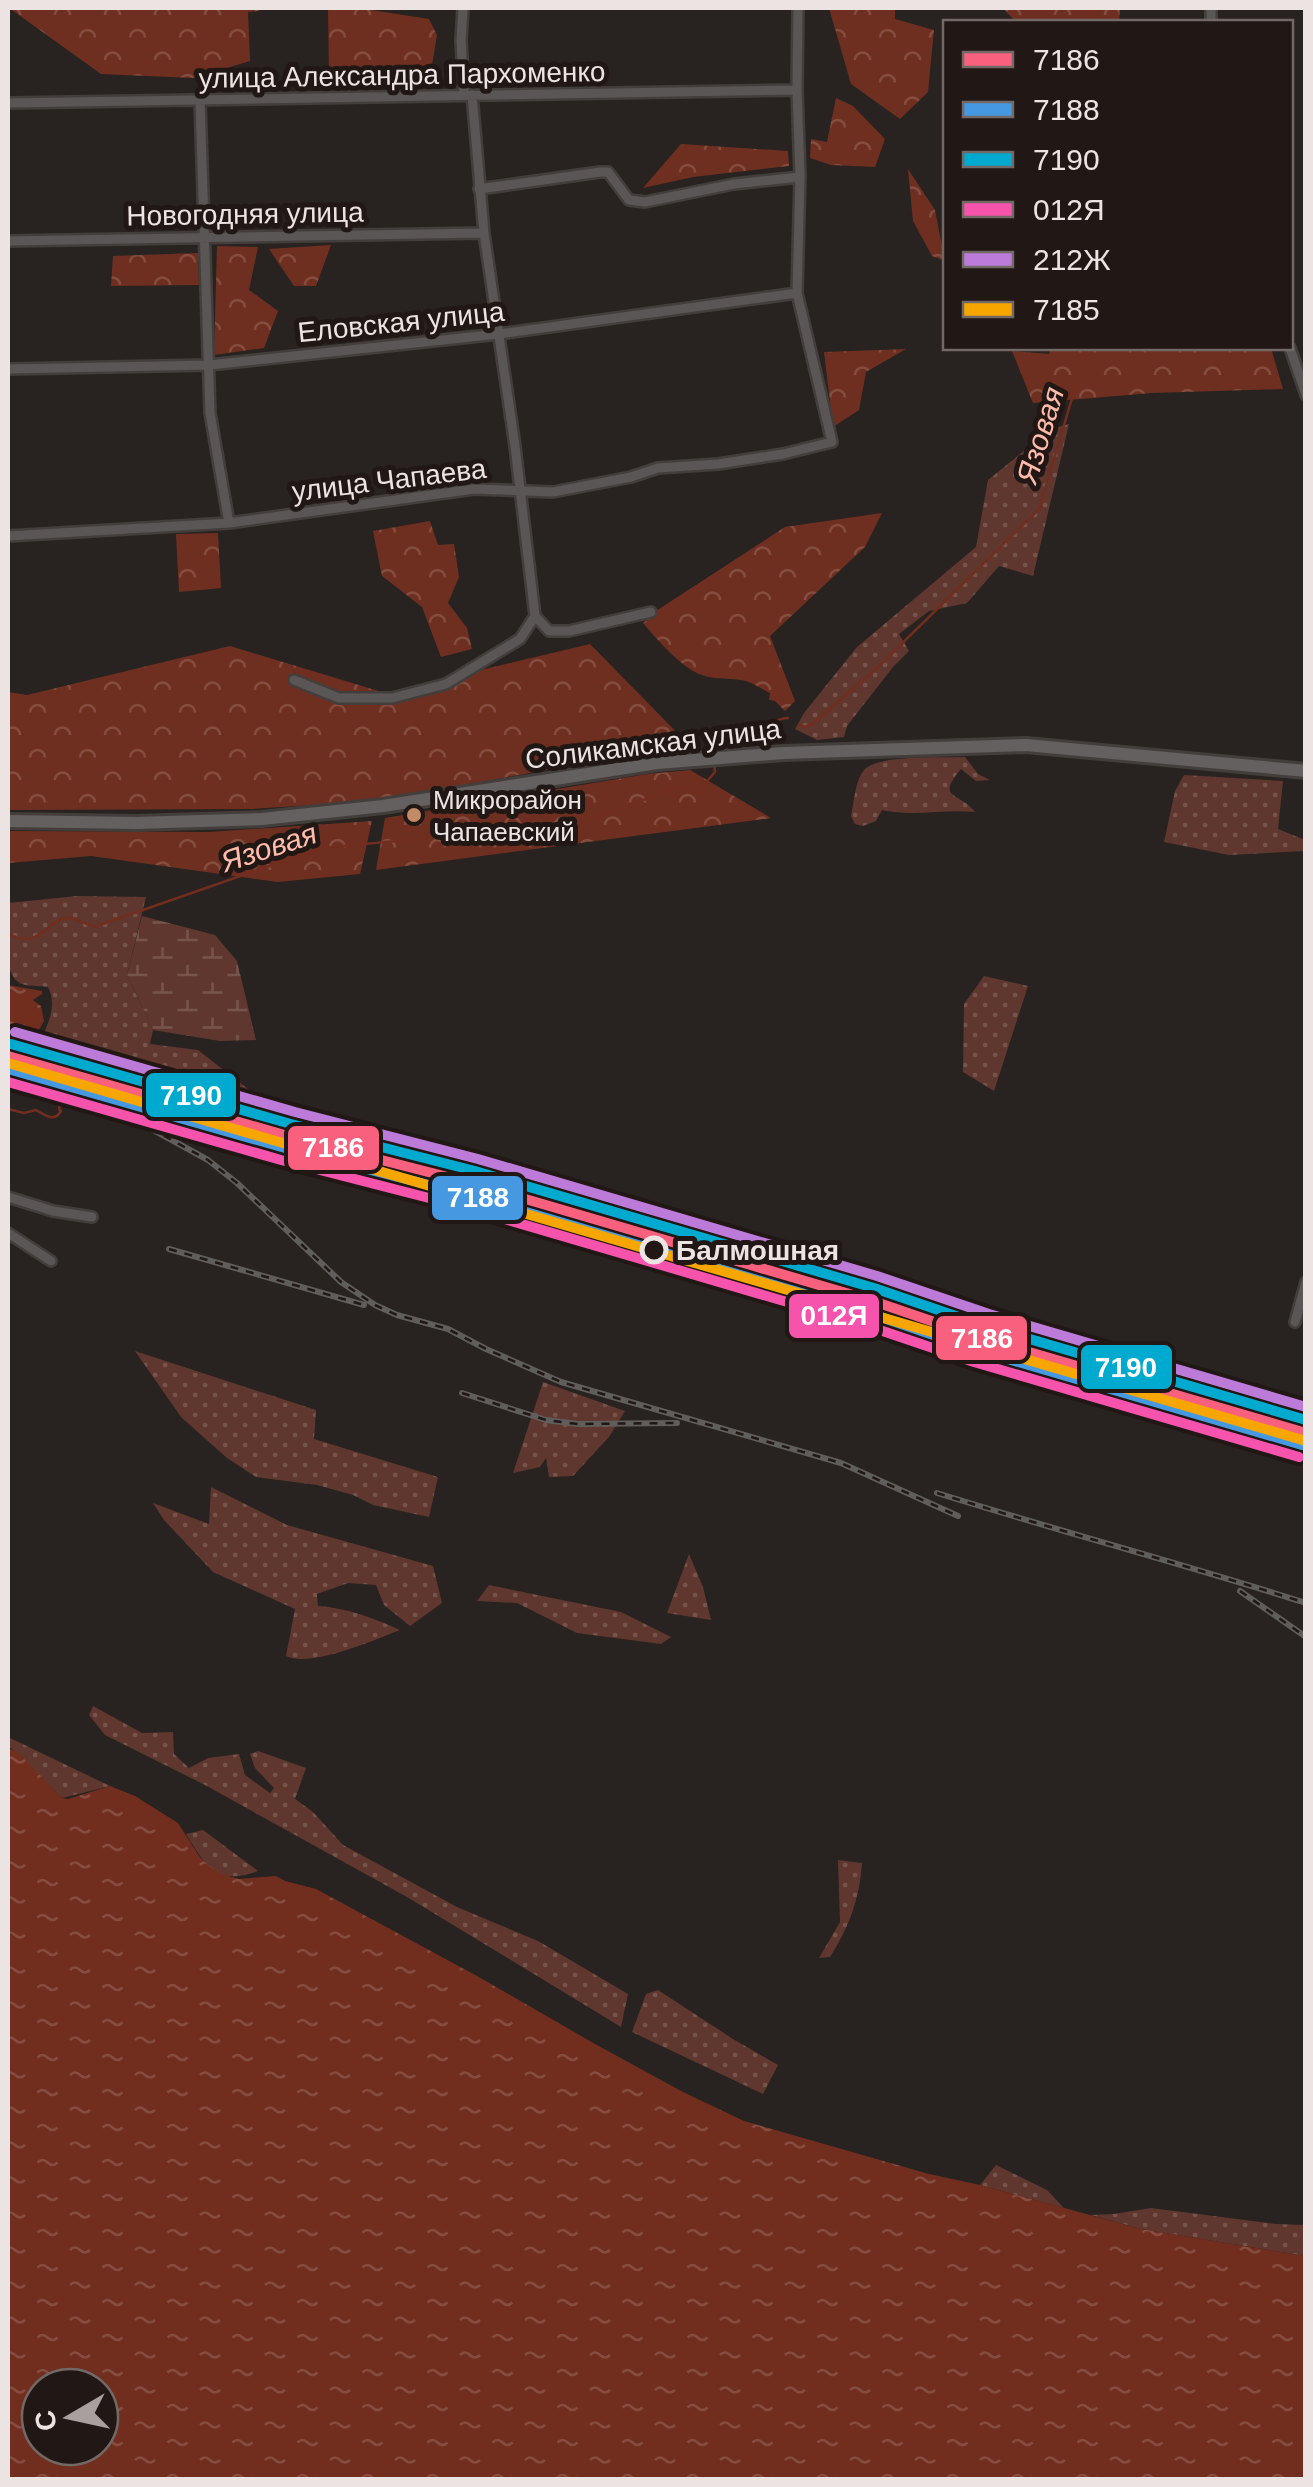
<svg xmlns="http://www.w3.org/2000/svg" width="1313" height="2487" viewBox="0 0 1313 2487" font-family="Helvetica,sans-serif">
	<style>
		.grass { fill: url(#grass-dots) }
		.forest { fill: url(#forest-crowns) }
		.wetland { fill: url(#wetland-marsh) }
		.water { fill: url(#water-ripples); fill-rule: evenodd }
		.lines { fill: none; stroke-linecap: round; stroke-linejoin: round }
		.stream { stroke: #712e1f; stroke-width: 2.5 }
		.minor-casing { stroke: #433e3c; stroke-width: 14 }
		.primary-casing { stroke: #433e3c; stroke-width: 18 }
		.minor { stroke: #595655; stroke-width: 9 }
		.primary { stroke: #63605f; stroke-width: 12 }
		.rail-casing { stroke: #605e5c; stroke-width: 6 }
		.rail { stroke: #211714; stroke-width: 2.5; stroke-dasharray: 8; stroke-linecap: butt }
		.rail-1-casing { stroke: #211714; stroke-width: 18 }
		.rail-2-casing { stroke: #211714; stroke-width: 18 }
		.rail-3-casing { stroke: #211714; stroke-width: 18 }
		.rail-4-casing { stroke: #211714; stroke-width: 18 }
		.rail-5-casing { stroke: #211714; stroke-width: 18 }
		.rail-6-casing { stroke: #211714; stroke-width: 18 }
		.rail-1 { stroke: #f8607d; stroke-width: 10 }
		.rail-2 { stroke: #4699e1; stroke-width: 10 }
		.rail-3 { stroke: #00a9ce; stroke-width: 10 }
		.rail-4 { stroke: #f653ac; stroke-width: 10 }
		.rail-5 { stroke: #bd7bd9; stroke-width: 10 }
		.rail-6 { stroke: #f7a600; stroke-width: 10 }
		.bus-dot { fill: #c18c65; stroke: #211714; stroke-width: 4 }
		.stop-dot { fill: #211714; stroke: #ece4e2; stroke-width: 5 }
		.labels { text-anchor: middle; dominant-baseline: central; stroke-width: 10; stroke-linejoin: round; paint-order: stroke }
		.bus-label { font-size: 26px; fill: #ece4e2; stroke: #211714; text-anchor: start }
		.street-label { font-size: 28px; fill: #ece4e2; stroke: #211714 }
		.stop-label { font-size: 28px; font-weight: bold; fill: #ece4e2; stroke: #211714; text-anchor: start }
		.water-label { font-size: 30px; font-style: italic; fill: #ffbbab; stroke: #211714 }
		.line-badge { stroke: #211714; stroke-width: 4 }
		.badge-label { font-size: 28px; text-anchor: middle; font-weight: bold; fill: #fff }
	</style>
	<defs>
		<pattern id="grass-dots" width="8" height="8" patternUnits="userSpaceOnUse" patternTransform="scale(2.5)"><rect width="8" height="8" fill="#5f372e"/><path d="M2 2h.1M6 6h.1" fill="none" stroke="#76544c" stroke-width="1.8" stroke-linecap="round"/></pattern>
		<pattern id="forest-crowns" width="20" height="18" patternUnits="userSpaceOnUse" patternTransform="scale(2.5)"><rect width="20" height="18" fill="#6f2f20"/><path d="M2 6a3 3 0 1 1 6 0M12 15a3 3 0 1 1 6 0" fill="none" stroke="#844d40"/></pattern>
		<pattern id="wetland-marsh" width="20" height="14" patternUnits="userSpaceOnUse" patternTransform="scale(2.5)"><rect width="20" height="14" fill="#5f372e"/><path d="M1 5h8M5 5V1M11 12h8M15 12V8" fill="none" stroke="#76544c"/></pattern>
		<pattern id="water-ripples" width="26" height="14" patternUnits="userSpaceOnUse" patternTransform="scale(2.5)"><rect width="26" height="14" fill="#712e1f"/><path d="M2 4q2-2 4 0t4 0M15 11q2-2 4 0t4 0" fill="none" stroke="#854c3f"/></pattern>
	</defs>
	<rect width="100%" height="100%" fill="#282220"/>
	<path class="grass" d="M1069,424l-36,152 -34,-10 -32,37 -38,8 -30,23 10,17 -16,16 -46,59 -3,11 -27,3 -22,-11 9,-16 53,-66 119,-100 12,-67 63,-51z
		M965,757l13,17 12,6 -14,1 -15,-12c-26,31 -1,23 14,43 -32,-3 -62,5 -93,-2l-6,11 -13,5 -8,-2 -4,-8c3,-14 4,-35 13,-46 14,-16 79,-12 101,-13z
		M1184,775l99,6 -5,48 27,11v11l-76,4 -65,-13 11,-51z
		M77,896l69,1 -19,78 26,55 -3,14 48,6 59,46 -165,-27 -53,-24c8,-20 19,-38 9,-58 -9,-2 -24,1 -31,-6 -16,-13 -9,-59 -9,-78z
		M984,976l44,10 -34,105 -31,-19 1,-68z
		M135,1351l181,59 -2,29 124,38 -9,40 -56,-12 -20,-10 -36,-10 -61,-8 -29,-19 -46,-41z
		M543,1382l82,29 -16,26 -36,39 -24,1 -3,-19 -6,9 -27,6z
		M211,1487l76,38 146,41 9,37 -32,23 -26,-21 -8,-20 -28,-2 -31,11 1,12c29,2 56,12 82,24 -26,10 -89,38 -114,26l9,-47 -82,-37 -49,-52 -11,-17 56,21z
		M689,1554l14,33 8,33 -44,-7z
		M489,1585l132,27 50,25 -10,7 -84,-11 -60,-30 -40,-2z
		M93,1706l49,27 31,-1 1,22 15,14 19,-10 31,-4 6,21 25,18 4,-5 -19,-20 -5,-14 8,-3 48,17 -11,31 18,13 30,33 114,62 81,34 90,53 -7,33 -214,-130 -202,-112 -100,-50 -16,-20z
		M8,1737l102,49 -48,12 -51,-50h-3z
		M203,1830l55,41c-40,16 -53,-6 -72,-37z
		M838,1860l24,3c-2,34 -13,65 -32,94l-11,1 21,-36z
		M658,1990l75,49 45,26 -15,29 -131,-62 14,-38z
		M996,2165l51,25 17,18 -84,-23z
		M1151,2208l125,16 29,1v31l-164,-27 -50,-14 23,-1z"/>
	<path class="forest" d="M14,8h245v3l-11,1 2,49 -57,17 -92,-4 -89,-64z
		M328,8h43v2l58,9 8,16 -5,30 -103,12z
		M829,8h66v11l39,11 -6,62 -28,27 -49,-35z
		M1003,8h117l-1,14h-103z
		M836,98l17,8 32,33 -10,28 -44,-2 -21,-7 1,-19 16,3z
		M681,144l107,7 1,15 -96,11 -50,11z
		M908,169l27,41 10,51 -13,-5 -19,-35z
		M331,245l-15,41h-22l-25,-37z
		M217,246l41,1 -9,43 29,21 -14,37 -50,7z
		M198,253l1,32 -88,1 2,-30z
		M1050,348h221l12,41 -131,4 -119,10 -21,-52 37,3z
		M906,349l-40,23 -7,38 -26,17 -9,-75z
		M882,513l-17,34 -95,89 25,65 -10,10 -10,-10 -6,-1 1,-7c-9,-4 -19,-12 -29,-13 -13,-2 -26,0 -39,-5 -21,-7 -45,-36 -59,-52l13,-12 129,-84z
		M430,521l8,24 16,-1 5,33 -11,26 19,25 5,21 -31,8 -19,-50 -40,-31 -9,-45z
		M218,533l3,55 -42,4 -3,-58z
		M590,644l103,105 -64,6 -253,46 -124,8 -244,1v-118l19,3 203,-49 155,47z
		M690,770l81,48 -395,52 9,-52 262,-44z
		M372,821l-12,53 -82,8 -187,-26 -83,7v-32l201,1z"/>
	<path class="wetland" d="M142,916l73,19 22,26 19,79 -36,1 -67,-11 -26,-55z"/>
	<path class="water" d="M8,985l34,6v3l-9,6 8,6 3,15 -12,21 -18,-2 -6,-7z
		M8,1748l11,5 43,45 6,1 42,-13 25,10 43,27 21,33 9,9 14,9 17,5 37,-3 9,5 31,8 161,87 118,68 88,48 61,29 185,53 51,11 161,44 164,27v223h-1297zM40,2387h60v60h-60z"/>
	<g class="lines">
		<path class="stream" d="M1089,22v-14
			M799,725l6,2 7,-3 63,-54 164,-161 48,-161
			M713,755l-4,-24c7,-2 17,-6 25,-6 9,0 14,6 24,4 12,-2 17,-11 30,-11
			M8,934c1,1 14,5 16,5 19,2 28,-23 46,-21 8,1 17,6 24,9l227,-79 258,-24 99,-37 18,7 19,-22 -1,-9
			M8,1109l16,4 12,-3c9,5 18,13 25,1l-2,-2 10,-51 -4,-5 -28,-15"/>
		<g class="minor-casing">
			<path id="minor" d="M463,8l-2,32 3,54
				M1211,8v14
				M472,95l12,138 31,213 20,170
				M200,101l10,312 19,110
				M8,103l789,-13
				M479,189l121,-17h8l21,28 16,2 89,-18 66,-7
				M8,241l476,-8
				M1290,348l16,47
				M8,369l201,-4 290,-31 298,-41
				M8,536l221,-13 245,-34 79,3 78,-15 27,-9 60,-4 65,-10 49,-12 -35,-149 3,-116 -3,-87 1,-82
				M535,616l14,15h20l82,-19
				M294,680l45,18h53l54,-14 74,-45 15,-23
				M8,1197l45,14 39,6
				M8,1233l43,28
				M1295,1322l11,-40"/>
		</g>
		<g class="primary-casing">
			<path id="primary" d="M8,821l128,2 126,-4 121,-13 274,-43 127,-10 242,-8 280,26"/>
		</g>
		<use href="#minor" class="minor"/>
		<use href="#primary" class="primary"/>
		<g class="rail-casing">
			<path id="rail" d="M8,1078l62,19
				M60,1094l90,34 58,32 29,23 104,99 34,23 22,10 51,14 38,20 75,33 280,81 117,53
				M172,1094l97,12 60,11 124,33
				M169,1249l195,56
				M462,1393l84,27 32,4 99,-1
				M937,1493c122,38 246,71 369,110
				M1240,1591l66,46"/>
		</g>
		<use href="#rail" class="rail"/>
		<g class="rail-1-casing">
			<path id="rail-1" d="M8,1056l280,80 183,47 399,117 111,38 325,95"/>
		</g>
		<g class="rail-2-casing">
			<path id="rail-2" d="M8,1069l277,79 183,47 398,117 111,38 325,95"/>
		</g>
		<g class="rail-3-casing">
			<path id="rail-3" d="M11,1044l280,80 184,47 399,117 111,38 321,94"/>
		</g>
		<g class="rail-4-casing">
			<path id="rail-4" d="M8,1082l273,78 183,47 398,117 112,38 325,95"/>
		</g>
		<g class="rail-5-casing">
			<path id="rail-5" d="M15,1032l280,80 183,47 399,117 112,38 317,93"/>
		</g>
		<g class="rail-6-casing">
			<path id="rail-6" d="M8,1063l1298,378"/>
		</g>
		<use href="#rail-1" class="rail-1"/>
		<use href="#rail-2" class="rail-2"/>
		<use href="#rail-3" class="rail-3"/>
		<use href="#rail-4" class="rail-4"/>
		<use href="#rail-5" class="rail-5"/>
		<use href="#rail-6" class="rail-6"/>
	</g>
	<circle class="bus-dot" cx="414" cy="815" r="9"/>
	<circle class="stop-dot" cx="654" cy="1250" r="12"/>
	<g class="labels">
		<g class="bus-label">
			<text x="433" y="800">Микрорайон<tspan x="433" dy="32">Чапаевский</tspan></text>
		</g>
		<g class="street-label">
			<text transform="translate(402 75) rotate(-1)">улица Александра Пархоменко</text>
			<text transform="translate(245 214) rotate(-1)">Новогодняя улица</text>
			<text transform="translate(401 322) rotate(-6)">Еловская улица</text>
			<text transform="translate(389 480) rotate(-7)">улица Чапаева</text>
			<text transform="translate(653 744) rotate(-7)">Соликамская улица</text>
		</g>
		<g class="stop-label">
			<text x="676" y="1250">Балмошная</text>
		</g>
		<g class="water-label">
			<text transform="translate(1040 435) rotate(-73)">Язовая</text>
			<text transform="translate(269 847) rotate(-18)">Язовая</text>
		</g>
	</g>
	<g class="line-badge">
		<rect x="144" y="1071" width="94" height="48" rx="10" fill="#00a9ce"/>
		<rect x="286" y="1124" width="95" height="48" rx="10" fill="#f8607d"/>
		<rect x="430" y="1174" width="95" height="48" rx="10" fill="#4699e1"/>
		<rect x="787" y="1292" width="94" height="48" rx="10" fill="#f653ac"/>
		<rect x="934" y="1314" width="95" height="48" rx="10" fill="#f8607d"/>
		<rect x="1079" y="1343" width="95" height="48" rx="10" fill="#00a9ce"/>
	</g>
	<g class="badge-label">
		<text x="191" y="1105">7190</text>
		<text x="333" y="1157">7186</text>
		<text x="478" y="1207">7188</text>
		<text x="834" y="1325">012Я</text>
		<text x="982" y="1348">7186</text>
		<text x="1126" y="1377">7190</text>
	</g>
	<rect width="1313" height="2487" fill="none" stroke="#ece4e2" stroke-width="20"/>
	<rect x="943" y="20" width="350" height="330" fill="#211714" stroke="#726966" stroke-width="2.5"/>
	<rect x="963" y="52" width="50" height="15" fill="#f8607d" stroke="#726966" stroke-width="2.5"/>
	<text x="1033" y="70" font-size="30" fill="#ece4e2">7186</text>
	<rect x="963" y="102" width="50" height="15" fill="#4699e1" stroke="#726966" stroke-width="2.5"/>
	<text x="1033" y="120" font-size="30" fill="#ece4e2">7188</text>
	<rect x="963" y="152" width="50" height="15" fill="#00a9ce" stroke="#726966" stroke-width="2.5"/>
	<text x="1033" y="170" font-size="30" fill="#ece4e2">7190</text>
	<rect x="963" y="202" width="50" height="15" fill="#f653ac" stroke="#726966" stroke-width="2.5"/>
	<text x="1033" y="220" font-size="30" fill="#ece4e2">012Я</text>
	<rect x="963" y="252" width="50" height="15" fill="#bd7bd9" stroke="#726966" stroke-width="2.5"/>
	<text x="1033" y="270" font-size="30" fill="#ece4e2">212Ж</text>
	<rect x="963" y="302" width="50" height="15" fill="#f7a600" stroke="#726966" stroke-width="2.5"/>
	<text x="1033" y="320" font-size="30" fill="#ece4e2">7185</text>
	<g transform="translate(70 2417) rotate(261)"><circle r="48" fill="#211714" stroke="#726966" stroke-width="2.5"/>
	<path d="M0-8L18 38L0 25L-18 38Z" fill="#a7a09e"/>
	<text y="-15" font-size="28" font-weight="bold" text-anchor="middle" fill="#ece4e2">С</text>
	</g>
</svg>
